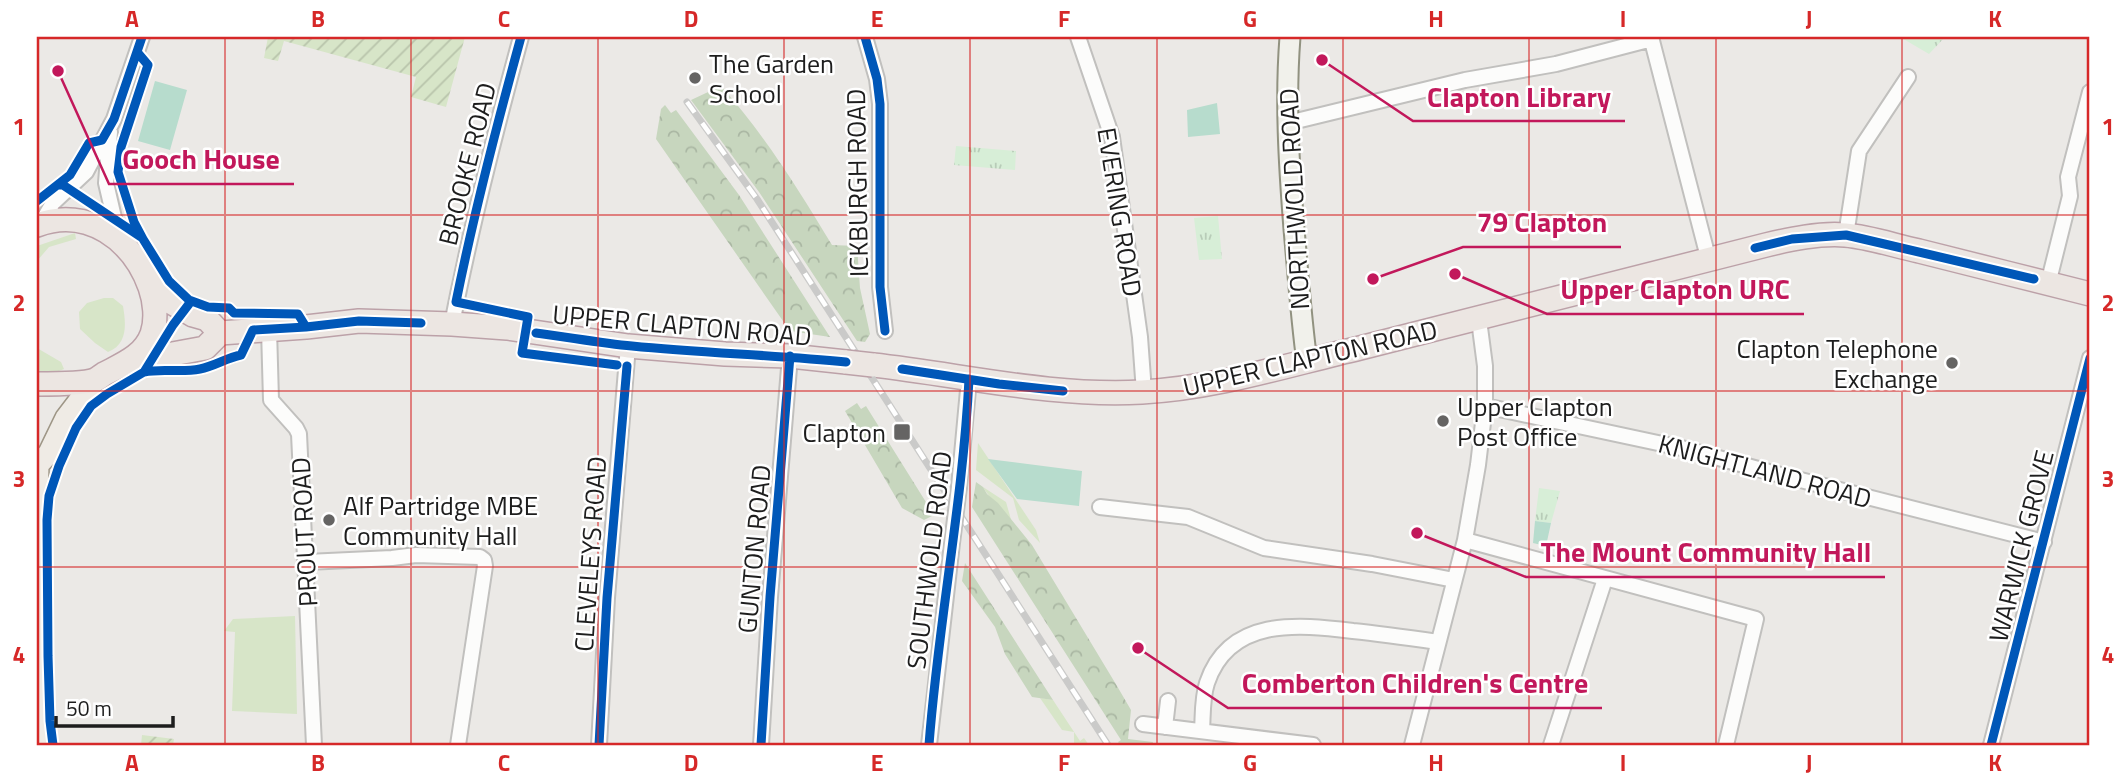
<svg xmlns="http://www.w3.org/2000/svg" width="2127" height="782" viewBox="0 0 2127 782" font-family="'Titillium Web',sans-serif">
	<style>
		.grass { fill: #d7e5c8 }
		.forest { fill: url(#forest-crowns) }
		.park { fill: url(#park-tufts) }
		.garden { fill: url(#garden-furrows) }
		.pitch { fill: #b7dccd }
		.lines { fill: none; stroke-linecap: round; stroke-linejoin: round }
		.minor-casing { stroke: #c1c0be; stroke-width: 18 }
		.secondary-casing { stroke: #919280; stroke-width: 23 }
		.primary-casing { stroke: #9e9686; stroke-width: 24 }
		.trunk-casing { stroke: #bca1a8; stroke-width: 26 }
		.minor { stroke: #fcfcfb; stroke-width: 14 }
		.secondary { stroke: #f1f1eb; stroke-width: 19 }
		.primary { stroke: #efebe5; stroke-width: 21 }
		.trunk { stroke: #ece6e2; stroke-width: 23 }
		.rail-casing { stroke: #cacac9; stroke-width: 7 }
		.rail { stroke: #fff; stroke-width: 4.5; stroke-dasharray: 13; stroke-linecap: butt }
		.minor-bridge-casing { stroke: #c1c0be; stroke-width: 18; stroke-linecap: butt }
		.trunk-bridge-casing { stroke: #bca1a8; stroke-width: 26; stroke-linecap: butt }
		.minor-bridge { stroke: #fcfcfb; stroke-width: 14 }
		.trunk-bridge { stroke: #ece6e2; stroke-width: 23 }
		.cycleway-casing { stroke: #fff; stroke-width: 13 }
		.cycleway { stroke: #0057b8; stroke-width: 9 }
		.grid { fill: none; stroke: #d62828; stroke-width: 2; stroke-opacity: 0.55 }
		.poi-dot { fill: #656463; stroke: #fff; stroke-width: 2.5 }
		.labels { text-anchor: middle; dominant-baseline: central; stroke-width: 5; stroke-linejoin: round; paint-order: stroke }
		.poi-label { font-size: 26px; fill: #1d1d1d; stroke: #fff; text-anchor: start }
		.street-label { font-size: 26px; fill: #1d1d1d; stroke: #fff }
		.leader { fill: none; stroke: #c2185b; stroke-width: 2.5 }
		.callout-dot { fill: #c2185b; stroke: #fff; stroke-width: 2.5 }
		.callout-label { font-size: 28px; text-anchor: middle; font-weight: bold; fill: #c2185b; stroke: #fff; stroke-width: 5; stroke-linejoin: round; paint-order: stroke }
		.neatline { fill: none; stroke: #d62828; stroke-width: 2.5 }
		.grid-label { font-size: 23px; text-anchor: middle; font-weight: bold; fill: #d62828 }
	</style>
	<defs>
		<pattern id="forest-crowns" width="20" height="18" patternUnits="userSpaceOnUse" patternTransform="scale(1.75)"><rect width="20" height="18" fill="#c7d6be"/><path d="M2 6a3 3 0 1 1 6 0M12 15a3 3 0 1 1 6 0" fill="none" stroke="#aab7a3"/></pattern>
		<pattern id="park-tufts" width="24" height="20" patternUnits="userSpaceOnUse" patternTransform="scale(1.75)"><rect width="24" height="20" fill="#d7eed7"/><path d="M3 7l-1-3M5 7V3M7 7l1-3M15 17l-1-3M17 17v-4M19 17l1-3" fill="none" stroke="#b8ccb8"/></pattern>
		<pattern id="garden-furrows" width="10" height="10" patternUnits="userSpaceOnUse" patternTransform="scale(1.75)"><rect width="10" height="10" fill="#d7e5c8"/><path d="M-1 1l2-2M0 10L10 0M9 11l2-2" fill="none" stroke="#b8c4ab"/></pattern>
	</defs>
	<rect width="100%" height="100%" fill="#ebe9e6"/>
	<path class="grass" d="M75,233l1,6 -27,8 -12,14v-15z
		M104,298h9l10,8c3,18 5,38 -15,46l-13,-9 -15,-14 -1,-17 8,-9z
		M37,348l24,14 3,7 -15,6 -12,-3z
		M978,443l58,87 4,13 -21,-23 -6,-22 -37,-28z
		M983,487l23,15 6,21c-8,-12 -23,-25 -29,-36z
		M295,616l2,98 -65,-3 3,-79 -11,-1 9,-12z
		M1040,698l13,2 27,41 4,-3 5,7h-15v-13l-12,-2z"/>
	<path class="forest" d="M721,86c43,48 78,104 111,159l25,1 3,42 10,46 -5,8 -8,-1 -98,-149 -68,-92z
		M665,105l6,8 5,-3 63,85 91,142 -40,-6 -134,-192 5,-30z
		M857,403l4,6 5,-3 68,109 -10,5 -22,-12 -57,-97z
		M976,482l7,5 4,7 11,9 34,42 85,141 14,24 -3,29 25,3 -1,3h-32l-2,-3 3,-2 -149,-233z
		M965,563l88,137 -21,-3 -27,-43 -10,-27 -33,-46z"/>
	<path class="park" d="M1900,37h45l-16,17z
		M956,146l60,5 -1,19 -61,-5z
		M1218,216l4,43 -23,1 -5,-42z
		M1539,488l21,3 -9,32 -16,-2z"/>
	<path class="garden" d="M268,37h197l-19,70 -35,-10 5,-20 -132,-36 -6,20 -14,-3z
		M142,735l32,4 -1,6h-32z"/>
	<path class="pitch" d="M155,81l32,9 -17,60 -32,-9z
		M1217,103l3,31 -32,3 -1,-27z
		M988,459l94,12 -3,35 -62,-7z
		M1535,521l16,2 -5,23 -13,-3z"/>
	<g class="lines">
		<g class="minor-casing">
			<path id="minor" d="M865,37l12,42 3,25v183l5,44
				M1078,37l34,100 28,200 4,55
				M1651,37l58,224
				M1288,123l177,-43 91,-16 96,-25
				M110,132l-4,51 13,56
				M41,223l12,-20 33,-31 28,-53 28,-82
				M1846,235l13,-84 49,-74
				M2048,284l22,-88 -2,-19 22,-85
				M452,324c19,-97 43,-192 69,-287
				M269,329l2,71 25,28 3,6 15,311
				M1485,406l201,43 83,23 275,70
				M959,487l10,-108
				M1100,507l88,10 76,31 108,16 82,16
				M1465,540l291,79 -30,126
				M307,562l85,-4 24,-3 64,2 4,3 1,6 -27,179
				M1143,724l170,21
				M1165,727l3,-26
				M1202,731c1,-15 0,-33 5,-48 22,-66 91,-59 146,-52 29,3 57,7 85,11
				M599,745l8,-147 21,-252
				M761,745l9,-148 20,-241
				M929,745l23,-202
				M1412,745l53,-205 13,-75 7,-59v-40l-6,-46
				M1551,745l54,-166
				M1991,745l99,-387"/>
		</g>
		<g class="secondary-casing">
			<path id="secondary" d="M1290,37c-5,64 -1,128 4,192 4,44 7,89 13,133"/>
		</g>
		<g class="primary-casing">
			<path id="primary" d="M37,503l1,-38 11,-12 17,-35 29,-38
				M37,505l2,240"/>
		</g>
		<g class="trunk-casing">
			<path id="trunk" d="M37,225c51,-19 96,15 113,62 5,14 7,33 2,47 -8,22 -29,30 -48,40 -3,2 -5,4 -9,6 -11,4 -45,4 -58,4
				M147,277l24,25 22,13 14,4 13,14
				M129,362l76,-14 15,-15 86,-6 53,-6 93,3 55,4 121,18 97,8 65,2 56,6
				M873,365c90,10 178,32 269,27 75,-4 145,-27 218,-44 135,-33 270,-69 406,-103 25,-6 53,-12 79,-10 25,2 50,11 74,16 57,14 114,29 171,43"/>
		</g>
		<use href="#minor" class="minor"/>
		<use href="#secondary" class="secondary"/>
		<use href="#primary" class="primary"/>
		<use href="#trunk" class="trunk"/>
		<g class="rail-casing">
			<path id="rail" d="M687,102l70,97 351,546"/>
		</g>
		<use href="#rail" class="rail"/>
		<g class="minor-bridge-casing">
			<path id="minor-bridge" d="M952,543l7,-56"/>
		</g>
		<g class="trunk-bridge-casing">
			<path id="trunk-bridge" d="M846,362l27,3"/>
		</g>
		<use href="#minor-bridge" class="minor-bridge"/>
		<use href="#trunk-bridge" class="trunk-bridge"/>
		<g class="cycleway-casing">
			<path id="cycleway" d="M521,37c-24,87 -47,176 -65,265l72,15 -6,36 95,12
				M865,37l12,42 3,25v183l5,44
				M59,185h4l78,52
				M37,201l33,-26 19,-32 13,-3 12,-21 28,-82
				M1755,248l37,-9 54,-4 188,44
				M189,300l19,7 21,1 5,5 64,1 8,13
				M536,333c32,4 64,10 96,13 71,7 143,9 214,16
				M902,369l97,15 64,7
				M144,372c19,-4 36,1 56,-3 15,-3 26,-11 41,-14l12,-25 53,-3 53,-6 62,2
				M53,745l-3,-24 -2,-65 -1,-136 2,-24 10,-30 17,-38 15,-22 16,-12 37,-22 29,-47 16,-21v-4l-20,-19 -26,-42 -9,-17 -16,-50 3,-25 27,-82 -11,-13
				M599,745l8,-147 20,-232
				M761,745l9,-148 20,-241
				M929,745c9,-122 34,-243 40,-366
				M1991,745l99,-387"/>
		</g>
		<use href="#cycleway" class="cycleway"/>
	</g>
	<path class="grid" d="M225,37v708M411,37v708M598,37v708M784,37v708M970,37v708M1157,37v708M1343,37v708M1529,37v708M1716,37v708M1902,37v708M37,215h2053M37,391h2053M37,567h2053"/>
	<g class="poi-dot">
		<circle cx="695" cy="78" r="7"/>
		<circle cx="1952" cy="363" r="7"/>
		<circle cx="1443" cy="421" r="7"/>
		<rect x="893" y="423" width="18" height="18" rx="3.5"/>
		<circle cx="329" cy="520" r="7"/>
	</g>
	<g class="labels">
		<g class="poi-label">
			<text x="709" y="63">The Garden<tspan x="709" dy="30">School</tspan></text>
			<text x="1938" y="348" text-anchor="end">Clapton Telephone<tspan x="1938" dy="30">Exchange</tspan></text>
			<text x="1457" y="406">Upper Clapton<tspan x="1457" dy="30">Post Office</tspan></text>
			<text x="886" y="432" text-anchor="end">Clapton</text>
			<text x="343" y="505">Alf Partridge MBE<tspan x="343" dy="30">Community Hall</tspan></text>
		</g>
		<g class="street-label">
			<text transform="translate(467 164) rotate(-76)">BROOKE ROAD</text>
			<text transform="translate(857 183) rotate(-91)">ICKBURGH ROAD</text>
			<text transform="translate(1294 199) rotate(-93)">NORTHWOLD ROAD</text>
			<text transform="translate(1120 212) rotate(81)">EVERING ROAD</text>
			<text transform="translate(682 325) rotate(5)">UPPER CLAPTON ROAD</text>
			<text transform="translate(1310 358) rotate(-13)">UPPER CLAPTON ROAD</text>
			<text transform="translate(1765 471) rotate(15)">KNIGHTLAND ROAD</text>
			<text transform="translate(304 532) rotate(-93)">PROUT ROAD</text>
			<text transform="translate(2021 546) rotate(-76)">WARWICK GROVE</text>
			<text transform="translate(754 549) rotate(-85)">GUNTON ROAD</text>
			<text transform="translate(590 554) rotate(-86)">CLEVELEYS ROAD</text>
			<text transform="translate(929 560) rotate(-83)">SOUTHWOLD ROAD</text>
		</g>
	</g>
	<path class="leader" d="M1322 60L1413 121H1625M58 71L109 184H294M1373 279L1463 247H1621M1455 274L1547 314H1804M1417 533L1526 577H1885M1138 648L1228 708H1602"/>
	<g class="callout-dot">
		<circle cx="1322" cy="60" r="7"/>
		<circle cx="58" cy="71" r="7"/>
		<circle cx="1373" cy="279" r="7"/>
		<circle cx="1455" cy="274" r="7"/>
		<circle cx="1417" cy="533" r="7"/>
		<circle cx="1138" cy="648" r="7"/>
	</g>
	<g class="callout-label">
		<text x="1519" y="107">Clapton Library</text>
		<text x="201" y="169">Gooch House</text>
		<text x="1542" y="232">79 Clapton</text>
		<text x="1675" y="299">Upper Clapton URC</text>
		<text x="1706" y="562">The Mount Community Hall</text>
		<text x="1415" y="693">Comberton Children's Centre</text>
	</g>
	<rect width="2127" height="782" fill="none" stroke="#ffffff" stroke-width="77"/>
	<path d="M56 716v10h117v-10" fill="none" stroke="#1d1d1d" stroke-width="3.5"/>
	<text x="66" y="716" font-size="21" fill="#1d1d1d" stroke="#ffffff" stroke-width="5" paint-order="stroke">50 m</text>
	<rect x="38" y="38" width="2050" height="706" class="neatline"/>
	<g class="grid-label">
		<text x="132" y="27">A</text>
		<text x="318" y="27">B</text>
		<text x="504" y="27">C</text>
		<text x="691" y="27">D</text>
		<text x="877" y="27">E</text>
		<text x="1064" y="27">F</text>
		<text x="1250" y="27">G</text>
		<text x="1436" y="27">H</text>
		<text x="1623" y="27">I</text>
		<text x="1809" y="27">J</text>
		<text x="1995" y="27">K</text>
		<text x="19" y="135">1</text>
		<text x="2108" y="135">1</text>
		<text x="19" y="311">2</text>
		<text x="2108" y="311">2</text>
		<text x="19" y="487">3</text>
		<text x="2108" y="487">3</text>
		<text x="19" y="663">4</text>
		<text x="2108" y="663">4</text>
		<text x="132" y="771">A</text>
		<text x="318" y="771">B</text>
		<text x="504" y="771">C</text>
		<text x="691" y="771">D</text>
		<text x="877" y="771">E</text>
		<text x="1064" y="771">F</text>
		<text x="1250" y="771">G</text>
		<text x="1436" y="771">H</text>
		<text x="1623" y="771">I</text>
		<text x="1809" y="771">J</text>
		<text x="1995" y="771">K</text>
	</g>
</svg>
